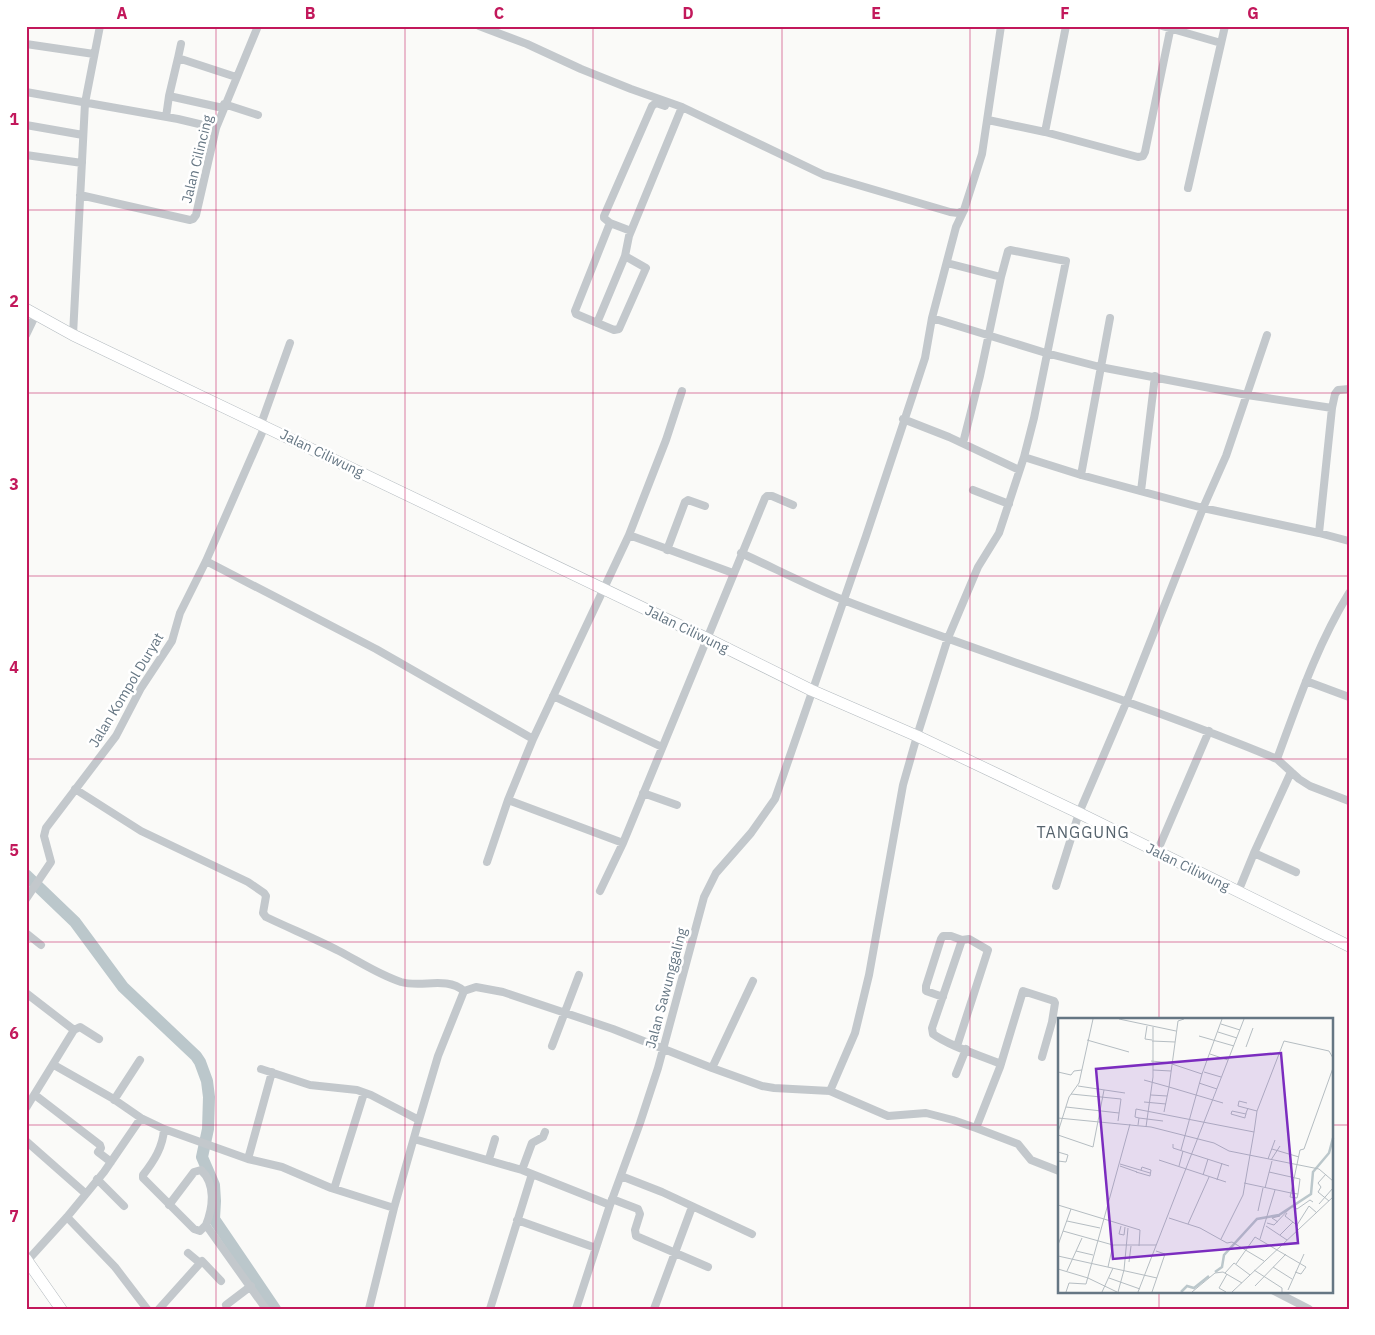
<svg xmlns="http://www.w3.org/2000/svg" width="1375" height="1335" viewBox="0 0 1375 1335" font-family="'IBM Plex Sans',sans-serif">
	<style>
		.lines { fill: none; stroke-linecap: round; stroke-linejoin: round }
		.river { stroke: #bbc7cb; stroke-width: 12 }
		.secondary-casing { stroke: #b3babf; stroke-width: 12 }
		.street { stroke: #c3c8cc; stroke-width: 8 }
		.secondary { stroke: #fff; stroke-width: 11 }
		.grid { fill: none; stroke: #c2185b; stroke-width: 1; stroke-opacity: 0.55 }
		.labels { text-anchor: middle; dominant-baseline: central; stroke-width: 5; stroke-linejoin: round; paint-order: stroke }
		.street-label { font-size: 14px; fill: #657683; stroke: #fff }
		.quarter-label { font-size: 16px; letter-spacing: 1px; fill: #57646e; stroke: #fff }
		.inset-river { fill: none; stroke: #bbc7cb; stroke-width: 2.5 }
		.inset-road { fill: none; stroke: #b5bdc2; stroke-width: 1 }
		.view { fill: #7b2cbf; fill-opacity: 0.15; stroke: #7b2cbf; stroke-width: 2.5 }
		.inset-edge { fill: none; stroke: #657683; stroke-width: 2.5 }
		.neatline { fill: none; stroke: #c2185b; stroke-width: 2 }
		.grid-label { font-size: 16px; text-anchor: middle; font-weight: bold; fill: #c2185b }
	</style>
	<rect width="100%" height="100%" fill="#fafaf8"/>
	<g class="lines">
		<path class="river" d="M26,875l49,47 48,65 73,69 4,6 7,19 2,16 -1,32 -6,28 12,28 1,16 -1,18 61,90"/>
		<g class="secondary-casing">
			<path id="secondary" d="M26,309l47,26 633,303 105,52 106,46 162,77 270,133
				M26,1259l35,50"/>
		</g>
		<path class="street" d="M479,26l48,18 54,25 50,20 51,18 142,68 126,37 8,1 6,-3
			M1162,26l59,17
			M26,44l68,10
			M178,58l3,-14
			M26,92l152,27 38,9
			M224,104l34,11
			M223,108l-54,-12 9,-38 58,19
			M166,117l3,-21
			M988,120l57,12 93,25 5,-1 2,-4 26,-126
			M26,125l57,10
			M1045,132l21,-106
			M26,155l56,8
			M1188,188l37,-162
			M80,195l110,25 3,-1 3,-4 20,-87 42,-102
			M610,223l-35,88 1,3 38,16 5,-1 27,-61 -21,-12
			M631,231l-21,-8 -6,-5v-2l48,-110 4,-3 9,3
			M947,263l54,14 -21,99 -17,67
			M932,318l114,35 54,14 147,28 85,13 3,-14 3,-4 11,-1
			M597,323l28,-67 4,-20 53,-129
			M26,335l10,-21
			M73,335l12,-232 15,-77
			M903,419l46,18 70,33
			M261,424l29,-81
			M1024,457l57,18 122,33 23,-52 41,-121
			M1081,475l29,-157
			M973,490l36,14
			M1141,491l14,-115
			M1319,533l13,-125
			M629,535l104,38
			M667,550l18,-48 3,-2 17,6
			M741,553c33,15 66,32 100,46 144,56 293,101 436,160
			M206,561l170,88 157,90
			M1349,593c-32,52 -51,109 -72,166l22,20 11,7 39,15
			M1306,681l43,16
			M553,696l109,51
			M75,789l66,42 107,51 16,11 2,3 -3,17 3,4c25,12 50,22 73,34 21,11 40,24 62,31 21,6 45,-6 63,9l12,-4 27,5 110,37 99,39 50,18 12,2 56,3 25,-58 14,-58 34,-190 14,-49 31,-98 30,-71 21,-34 25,-76 10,-39 32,-157 -56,-11 -2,1 -7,26
			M643,793l34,12
			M508,800l115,43
			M1157,852l52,-121
			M1254,853l42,19
			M487,862l21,-62 25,-61 96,-204 37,-95 16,-49
			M1056,886l23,-73 47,-110 77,-195 116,25 30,8
			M600,891l23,-48 142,-345 2,-2h5l21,9
			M1238,892l16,-39 37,-81
			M26,899l25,-37 -7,-26 2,-8 70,-92 25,-48 31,-47 8,-28 26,-52 59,-135
			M26,933l15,12
			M26,993l48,37 -48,78
			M943,997l-17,-6v-5l15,-47 2,-3h8l11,4
			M74,1030l6,-3 19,12
			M552,1046l27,-71
			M957,1046l31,-96 -19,-11 -7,1 -30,88 1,6c18,13 47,21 68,30
			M54,1065l58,33 29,20 23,11 84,30 34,8 49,21 63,20
			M712,1068l41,-87
			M261,1069l49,16 47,5 14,5 48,25
			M956,1074l10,-25
			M830,1091l58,25 38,-3 27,7 23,8 24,-61 23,-76 31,10 1,2 -3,19 -10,35
			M35,1095l65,50 1,3 -3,4 13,10
			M114,1100l26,-40
			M976,1128l42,16 13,16 28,11
			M164,1129c-1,18 -10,32 -21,46v3l51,51 6,2 6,-6 60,84
			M414,1139l108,31 88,35
			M26,1141l59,52
			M248,1159l24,-87
			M489,1159l6,-20
			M522,1170l10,-27 11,-6 2,-5
			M621,1176l41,16 90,42
			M97,1179l27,27
			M334,1189l30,-96
			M612,1199l26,10 2,5 -5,16 1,6 72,31
			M169,1205l25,-33 7,-2c15,14 12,37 5,55
			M67,1217l48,50 32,42
			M517,1220l79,28
			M188,1253l12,10
			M27,1261l40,-44 37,-45 37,-54
			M1274,1291l35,18
			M226,1305l25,-19
			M159,1309l43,-48 19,20
			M369,1309l25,-101 25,-88 19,-64 26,-65
			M490,1309l42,-135
			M576,1309l34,-104 30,-82 18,-55 46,-171 12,-24 35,-40 24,-34 91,-263 59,-178 7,-40 24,-91 8,-17 18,-56 19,-128
			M654,1309l38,-102"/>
		<use href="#secondary" class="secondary"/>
	</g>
	<path class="grid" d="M216,26v1283M405,26v1283M593,26v1283M782,26v1283M970,26v1283M1159,26v993M26,210h1323M26,393h1323M26,576h1323M26,759h1323M26,942h1323M26,1125h1033M1331,1125h18M1159,1291v18"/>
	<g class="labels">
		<g class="street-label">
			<text transform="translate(197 159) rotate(-76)">Jalan Cilincing</text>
			<text transform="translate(322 453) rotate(26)">Jalan Ciliwung</text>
			<text transform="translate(687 629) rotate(26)">Jalan Ciliwung</text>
			<text transform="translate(126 690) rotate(-59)">Jalan Kompol Duryat</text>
			<text transform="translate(1188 867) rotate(26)">Jalan Ciliwung</text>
			<text transform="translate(666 988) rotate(-75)">Jalan Sawunggaling</text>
		</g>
		<g class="quarter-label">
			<text x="1083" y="832">TANGGUNG</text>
		</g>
	</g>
	<g transform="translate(1058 1018)">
		<rect width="275" height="275" fill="#fafaf8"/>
		<path class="inset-river" d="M157,254l7,-5 2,-12 33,-36 22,-4 32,-21 2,-22 16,-19 4,-15M123,274l6,-6 7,2 15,-12"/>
		<path class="inset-road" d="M61,1l57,12M126,1l-6,2 -9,66 54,16M163,6l19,6M89,8l-2,13 7,1M160,14l19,6M141,18l35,10M29,22l42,12M94,23l23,1M188,29l7,-19M152,36l18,6M93,43l21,2M114,46l30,10 20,-55M95,52l18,1M0,54l13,3 3,-4 8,-1M146,54l17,5M86,62l25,7 -5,25M141,65l18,6M20,68l47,7M13,76l50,5 -3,22M93,77l16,1M86,84l22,2M189,85l-8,-2 -1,5 19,5 -3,21M8,89l53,6M199,93l27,-70 45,10 4,7M188,96l-14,-3 -1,3 14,4v-1l1,-3v-1l2,-5M0,100l93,9 63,16 15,8 90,18 14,12M81,100l-4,-1 1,-8 118,23 -11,63 -22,44M80,107l1,-7 24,3M88,109l7,-50v-50M0,114l11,-35 10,-14 14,-64M0,117l35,12 11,-57M115,126v4l56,18M214,131l27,8M123,132l21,-76M0,134l10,3 -2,7 -8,-1M210,141l7,-19M101,142l67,22M213,142l9,-14M62,146l30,9M62,148l17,6M121,148l4,-15M78,154l14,4 1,-6 -9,-3 -1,3M211,154l31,7 -2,15 -7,-1 -1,4 7,1 1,-4M268,156l-8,9 3,4 -3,5 11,9M145,157l5,-16M159,162l5,-17M186,165l47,10 9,-43 4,-1 29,-81M207,170l7,-27M261,186l14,-16M0,187l82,25 -1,16M200,193l5,-23M229,195l-2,3 13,10M111,200l31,10 27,15 5,-1 32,19M9,203l33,7M220,204l-6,-4 8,-2M209,205l7,2 18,-19 5,3 13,-9 3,2M130,206l21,-47M239,207l12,-19 8,7M63,208l-2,8 5,1 1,-8M208,208l21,14M5,213l50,14h43M222,217l13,-13M202,221l15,-49M0,227l13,-36M18,233l17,4M0,238l99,22M71,244l2,-16M178,246l19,-27 51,30 -5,7 -6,-2M50,249l5,-22M215,249l19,12M0,251l30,9 29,14M196,252l28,18v4M9,253l15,-33M167,255l9,-10 16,12M51,260l31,11M197,268l31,-32M230,272l16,-36M8,274l3,-9 17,1 44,-160M44,274l11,-24M60,274l6,-22 4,-42M80,274l106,-273M94,274l13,-38 -9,-3M134,274l23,-19 8,-1 19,11M168,274l-7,-4 8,-14M174,274l101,-95"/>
		<path class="view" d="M223,35l17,190 -185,16 -17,-190z"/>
		<rect width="275" height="275" class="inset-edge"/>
	</g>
	<rect width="1375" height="1335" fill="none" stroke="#ffffff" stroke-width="55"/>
	<rect x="28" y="28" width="1320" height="1280" class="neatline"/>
	<g class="grid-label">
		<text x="122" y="19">A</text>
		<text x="310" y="19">B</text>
		<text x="499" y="19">C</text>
		<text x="688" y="19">D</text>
		<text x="876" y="19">E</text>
		<text x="1065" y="19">F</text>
		<text x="1253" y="19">G</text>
		<text x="14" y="125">1</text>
		<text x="14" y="307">2</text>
		<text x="14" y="490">3</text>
		<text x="14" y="673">4</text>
		<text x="14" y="856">5</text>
		<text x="14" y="1039">6</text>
		<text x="14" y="1222">7</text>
	</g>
</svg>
